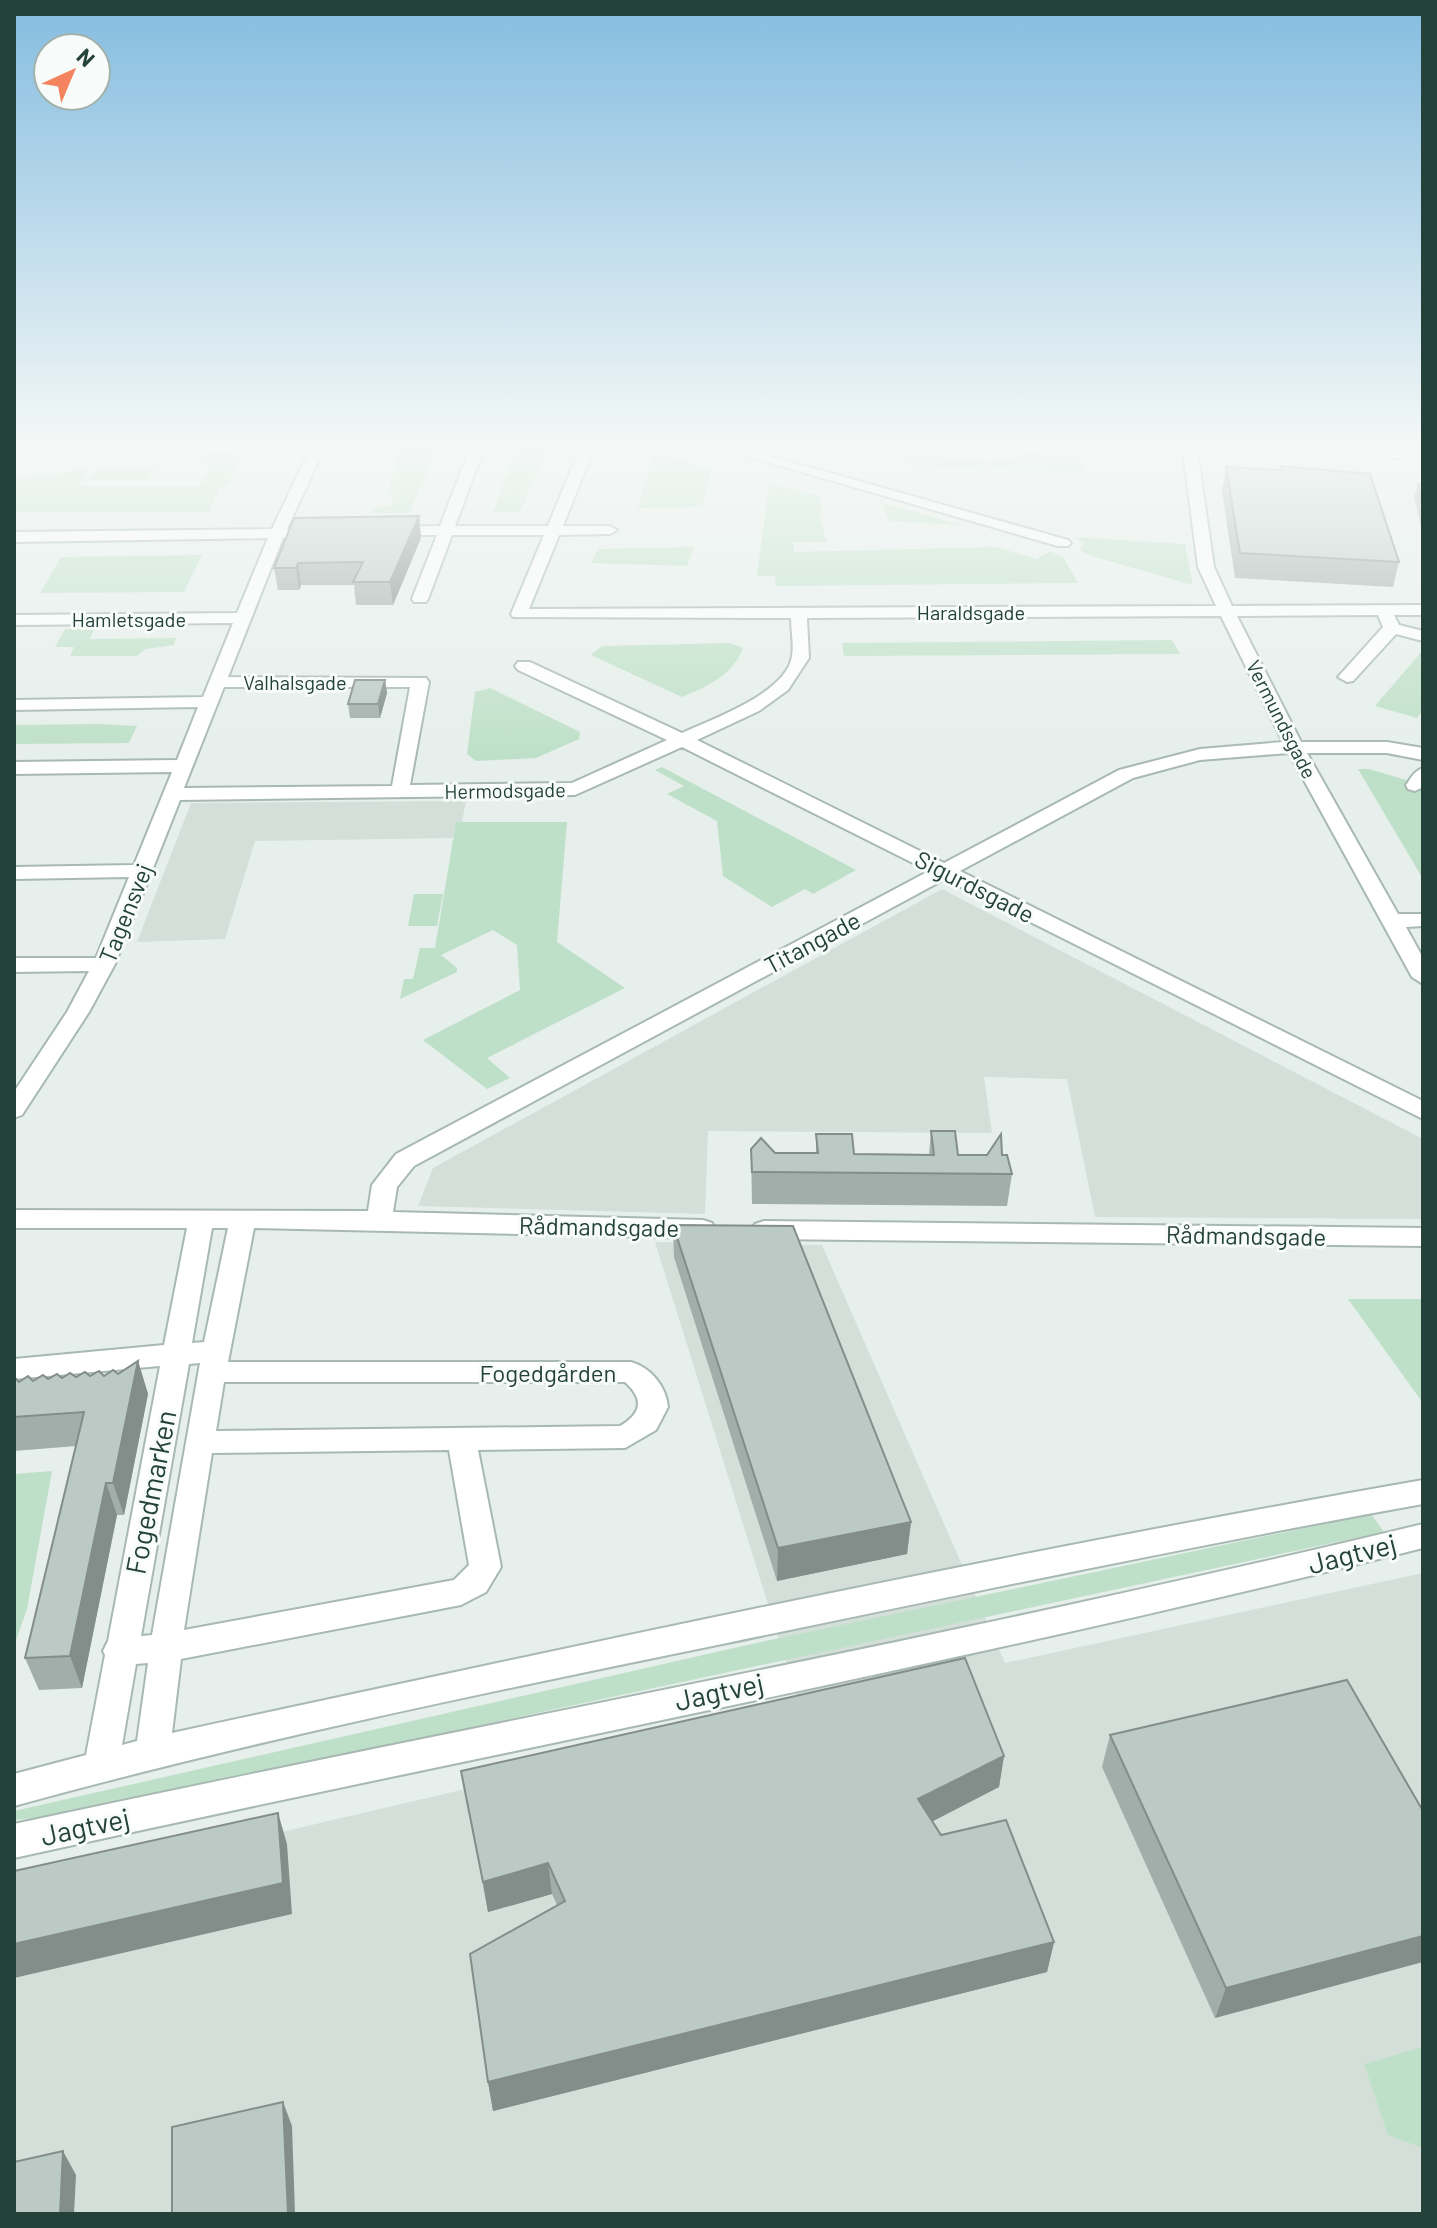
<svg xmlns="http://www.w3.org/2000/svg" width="1437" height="2228" viewBox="0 0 1437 2228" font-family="Barlow,sans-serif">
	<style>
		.built { fill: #d4dfda }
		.green { fill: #bfe0c8 }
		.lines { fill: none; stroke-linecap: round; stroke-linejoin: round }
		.minor-casing { stroke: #a8b8b2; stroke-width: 4 }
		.minor { fill: #fff; fill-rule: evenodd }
		.wall { fill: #a1aea9 }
		.shaded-wall { fill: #838d89 }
		.building { fill: #bbcac4; stroke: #838d89; stroke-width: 2 }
		.labels { text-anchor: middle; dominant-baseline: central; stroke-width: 6; stroke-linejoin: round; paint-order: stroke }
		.far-street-label { font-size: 20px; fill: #24423a; stroke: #f7fbf9 }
		.street-label { font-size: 24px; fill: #24423a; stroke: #f7fbf9 }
		.near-street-label { font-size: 28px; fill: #24423a; stroke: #f7fbf9 }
	</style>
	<rect width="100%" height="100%" fill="#e6efeb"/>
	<path class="built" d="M466,801l-4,21h-6l-3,16 -198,3 -30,98 -88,3 54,-139z
		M942,889l481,250v80l-328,-2 -28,-138 -83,-2 8,56 -284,-2 -3,83 -287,-8 15,-38z
		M655,1242l167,3 183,418 418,-90v641h-1409v-319l787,-185z"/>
	<path class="green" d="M402,443h39l-32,70h-39l2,-4 19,-4 3,-11h-7z
		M517,443h33l-30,69h-27z
		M244,448l-16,38h-8l-11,26h-195v-33l74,-10 -9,17h121l13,-26 -15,-1 1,-5z
		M1017,451l64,6 1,16 -96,-5v-7h21l9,-3z
		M654,452l58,17 -10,38 -64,1z
		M906,456l77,4 -1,9 -72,-4v-3h-5z
		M97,469h58l-6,11h-60z
		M769,483l51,13 3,18h-4l8,28h-34l1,10 202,-5 41,12 13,-8 13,6 15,26 -302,3 -1,-10h-18z
		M880,502l82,23 -72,-4z
		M1074,537l111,7 8,41 -102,-29 -11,-6 4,-7z
		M694,547l-7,19 -96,-3 7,-14z
		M202,555l-18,37 -144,1 21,-36z
		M65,629h29l-4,10 86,-1 -2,7 -28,4 -9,7h-67l4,-9h-19z
		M1172,640l8,14 -336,2 -2,-13z
		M730,643l13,5c-10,27 -35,38 -61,49l-91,-42 11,-9z
		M1423,650v60l-6,8 -42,-12z
		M490,688l90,44 -1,7 -43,19 -60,3 -9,-7 8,-62z
		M98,724l39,2 -8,17 -115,1v-19z
		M662,767l194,103 -43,24 -8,-5 -33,18 -49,-31 -6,-55 -50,-27 17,-8 -29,-16z
		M1358,769h11l54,16v94z
		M456,822h111l-10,120 68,46 -138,70 23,20 -23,11 -64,-49 97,-50 -3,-45 -24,-15 -52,25 16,13v4l-57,27 4,-20h9l7,-31h15z
		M414,894h29l-6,32h-29z
		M1348,1299h75v104z
		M52,1471l-25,138 -13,37v-172z
		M1371,1514l13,18 -1329,284 -41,4v-9l756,-171z
		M1423,2047v101l-35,-13 -24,-71z"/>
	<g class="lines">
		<g class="minor-casing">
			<path id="minor" d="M313,443h14l-40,86 13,4 -3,3 -14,2 -55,139 198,1 3,4 -19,103 162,-2 95,-43 -149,-70 -3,-4 3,-4h12l152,71c30,-14 105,-40 110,-77 2,-12 -1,-26 -1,-38l-278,-1 -2,-3 33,-79h-92l-24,64 -2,3h-12l-2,-3 25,-64h-48l-7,-4 7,-4 51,-1 32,-83h14l-31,83h93l34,-83h14l-33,83h47l7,4 -7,4 -51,1 -30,74 687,-3 -18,-39 -16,-124h14l18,124 18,39 191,-1v10h-29l5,10 24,6v10l-27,-7 -43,47 -6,1 -9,-5 45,-50 -5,-12 -141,1 64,126h86l36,6v12l-36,-7h-80l91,161h25v12l-17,1 17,31v26l-11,-7 -123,-224 -89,7 -67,18 -173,93 463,230v18l-478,-240 -531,287 -17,21 -4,25 310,8 9,3 4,6 -4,6 -9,3 -449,-10 -26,134h403c20,6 35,24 37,45l-12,23 -31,18 -147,2 23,117 -15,25 -25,13 -280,54 -9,74c416,-90 832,-180 1251,-253v24c-233,42 -464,91 -696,139 -239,49 -478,98 -713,163v-32l72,-19 19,-100 -2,-4 5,-10 52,-275 -146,13v-20l150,-14 23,-117h-173v-18l354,1 4,-26 24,-31 533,-283 -247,-124 -107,48 -395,5 -65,164 -26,48 -67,103 -8,3v-26l53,-80 22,-41 -75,1v-14h82l33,-81 -115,2v-12l120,-2 38,-93 -158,2v-12l163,-2 21,-53 -184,3v-10l189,-3 30,-74 -219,2v-10l223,-2 31,-75 -254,4v-10l258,-3zM1221,616l62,126 -83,7 -81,21 -175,93 -247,-123 62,-29 29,-21 21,-32 -2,-40zM224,687h186l-18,99 -208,2zM212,1228h16l-24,114 -12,1zM200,1363l-48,272 -11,1 48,-272zM224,1382h401c19,17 17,31 -5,44l-404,5zM449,1450l20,115 -15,15 -270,50 28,-177zM148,1663l-11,78 -15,4 14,-81z
				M701,443h23l344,97 3,3 -3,3h-10z
				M1386,443h14l2,15h-10z
				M1423,768v19l-8,4 -7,-2 -2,-4c5,-7 8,-14 17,-17z
				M764,1221l659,7v18l-659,-7 -9,-3 -4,-6 4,-6z
				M1423,1524v24c-466,117 -940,206 -1409,310v-34c469,-101 942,-187 1409,-300z"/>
		</g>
		<use href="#minor" class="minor"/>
	</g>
	<path class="wall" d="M1281,466l118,96 -6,25 -158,-9 -13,-87 4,-24 55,2z
		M1418,484l5,1v50l-9,-38z
		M419,516l2,22 -28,67h-37l-2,-20h-53l-2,5h-21l-4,-22z
		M385,680l2,13 -7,25h-30l-2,-14z
		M931,1131l27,24h44l10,19 -5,32 -255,-2 -1,-55 24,4h41v-19l38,20 75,1z
		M673,1225l238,297 -4,32 -130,27 -103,-324z
		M138,1361l10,33 -24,121h-7l-35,173 -43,2 -14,-32 51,-212 -62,5v-74l5,5 99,-8z
		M1347,1680l-132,338 -113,-251 8,-32z
		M1004,1756l-5,31 -67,34 9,14 113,107 -7,30 -554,139 -5,-29 69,-177 -5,-11 -64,18 -27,-141z"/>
	<path class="shaded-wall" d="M419,516l2,22 -28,67 -3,-23z
		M298,563l3,22 -2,5 -3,-22z
		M385,680l2,13 -7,25 -2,-14z
		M138,1361l10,33 -24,121 -11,-32z
		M106,1483l11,32 -35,173 -12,-32z
		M911,1522l-4,32 -130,27 1,-33z
		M1004,1756l-5,31 -85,44 4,-32z
		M278,1813l9,31 5,70 -278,64v-34z
		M548,1863l4,31 -64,18 -5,-30z
		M1423,1936v26l-208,56 11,-30z
		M1054,1942l-7,30 -554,139 -5,-29z
		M283,2102l9,24 3,88h-7z
		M63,2151l13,24 -2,39h-14z"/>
	<path class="building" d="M1281,466l89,8 29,88 -159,-9 -14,-86 56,3z
		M1418,484l5,1v23z
		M419,516l-29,66h-37l10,-20 -65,1 -2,5h-22l20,-50z
		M355,680h30l-7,24h-30z
		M931,1131h24l3,24h29l14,-21 1,21h5l5,19 -260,-2 -1,-23 10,-11 14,15h43l-2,-19h36l2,20 80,1z
		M673,1225l120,1 118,296 -133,26z
		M138,1361l-25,122h-7l-36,173 -45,2 59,-246 -70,5v-40l5,5 9,-6 5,5 10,-6 5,4 9,-5 5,4 8,-5 6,4 9,-5 5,4 9,-5 5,5 9,-6 5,4z
		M965,1658l39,98 -86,43 23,36 65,-15 48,122 -566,140 -18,-128 95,-53 -17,-38 -65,19 -22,-111z
		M1347,1680l76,131v125l-197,52 -116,-253z
		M278,1813l5,70 -269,61v-73z
		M283,2102l5,112h-116v-87z
		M63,2151l-3,63h-46v-52z"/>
	<linearGradient id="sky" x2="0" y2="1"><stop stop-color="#84bce0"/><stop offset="0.59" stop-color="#f4f8f6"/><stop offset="1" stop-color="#f4f8f6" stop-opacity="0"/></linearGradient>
	<rect width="1437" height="755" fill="url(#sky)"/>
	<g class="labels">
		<g class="far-street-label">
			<text x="971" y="612">Haraldsgade</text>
			<text x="129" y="619">Hamletsgade</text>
			<text x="295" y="682">Valhalsgade</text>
			<text transform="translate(1282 719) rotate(63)">Vermundsgade</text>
			<text transform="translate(505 790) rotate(-1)">Hermodsgade</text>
		</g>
		<g class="street-label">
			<text transform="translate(975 886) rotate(27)">Sigurdsgade</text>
			<text transform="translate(125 913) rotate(-68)">Tagensvej</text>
			<text transform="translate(812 942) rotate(-28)">Titangade</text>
			<text transform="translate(599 1226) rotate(1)">Rådmandsgade</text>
			<text transform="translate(1246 1235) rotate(1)">Rådmandsgade</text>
			<text x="548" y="1372">Fogedgården</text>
		</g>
		<g class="near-street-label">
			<text transform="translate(150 1492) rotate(-79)">Fogedmarken</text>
			<text transform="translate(1352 1553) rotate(-14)">Jagtvej</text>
			<text transform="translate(719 1691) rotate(-12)">Jagtvej</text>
			<text transform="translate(85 1826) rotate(-12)">Jagtvej</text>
		</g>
	</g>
	<rect width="1437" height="2228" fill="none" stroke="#24423a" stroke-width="32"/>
	<g transform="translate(72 72) rotate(44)"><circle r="38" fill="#f7fbf9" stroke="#a3b1ad" stroke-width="2"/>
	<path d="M0-6L14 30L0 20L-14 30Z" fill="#f4845f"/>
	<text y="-12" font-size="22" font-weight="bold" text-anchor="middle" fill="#24423a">N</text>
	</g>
</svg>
